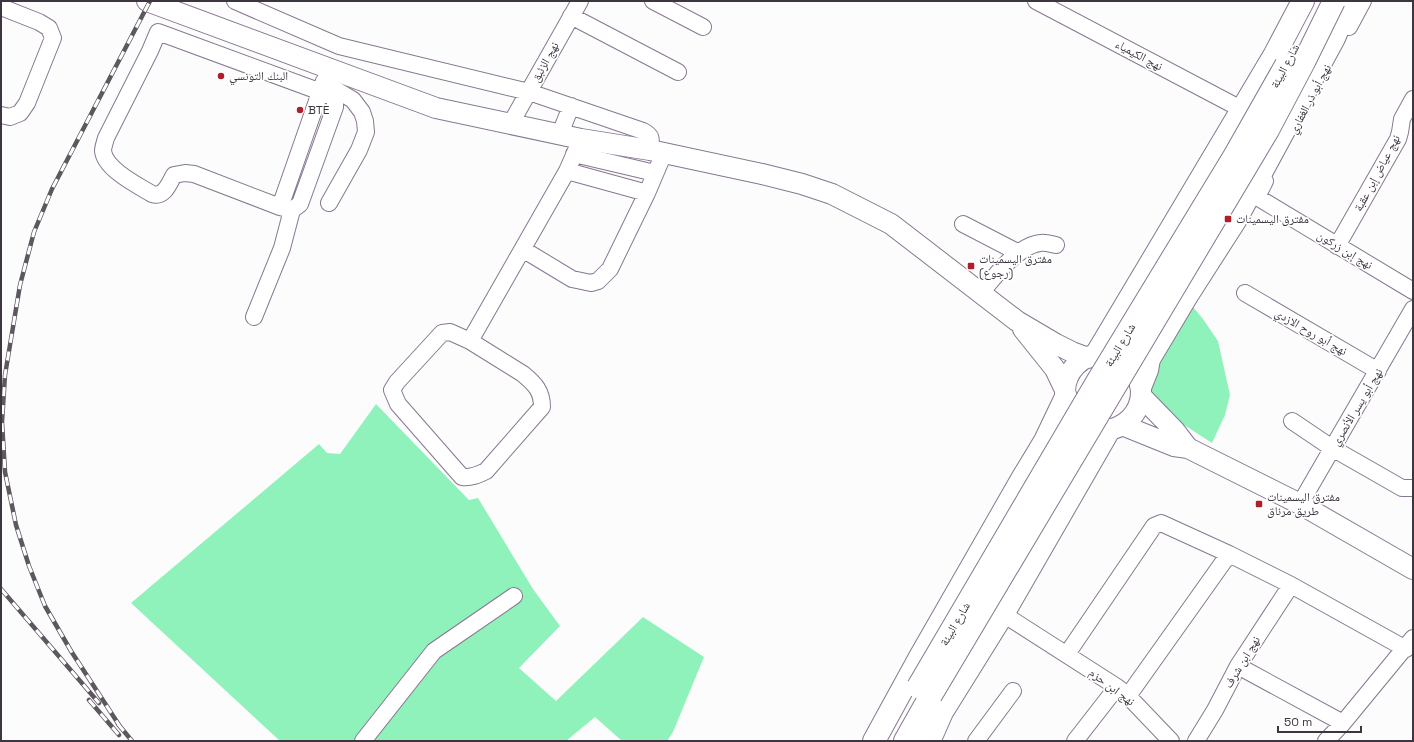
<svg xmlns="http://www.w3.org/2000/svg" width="1414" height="742" viewBox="0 0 1414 742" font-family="'Space Grotesk','Noto Naskh Arabic',sans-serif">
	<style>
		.green { fill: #90f2bb }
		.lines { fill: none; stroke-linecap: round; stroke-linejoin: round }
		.minor-casing { stroke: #887790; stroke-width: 18 }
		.major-casing { stroke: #887790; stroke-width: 22 }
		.highway-casing { stroke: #887790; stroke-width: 24 }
		.minor { stroke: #fff; stroke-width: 16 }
		.major { stroke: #fff; stroke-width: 20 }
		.highway { stroke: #fff; stroke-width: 22 }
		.rail-casing { stroke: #5d5760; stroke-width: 4.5 }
		.rail { stroke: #fff; stroke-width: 3; stroke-dasharray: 9; stroke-linecap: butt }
		.highway-bridge-casing { stroke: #887790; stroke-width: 24; stroke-linecap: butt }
		.highway-bridge { stroke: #fff; stroke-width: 22 }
		.poi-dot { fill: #b01d2c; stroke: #fff; stroke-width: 1.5 }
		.labels { text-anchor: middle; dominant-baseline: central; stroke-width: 3.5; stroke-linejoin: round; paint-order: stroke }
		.street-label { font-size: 12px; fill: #3d3641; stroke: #fff }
		.poi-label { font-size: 12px; fill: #3d3641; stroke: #fff; text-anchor: start }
	</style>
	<rect width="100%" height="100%" fill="#fcfcfc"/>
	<path class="green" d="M1184,296l19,23 15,22 12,54 -5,20 -13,28 -31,-20 -30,-26 -6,-18z
		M376,404l93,96 9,-2 55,91 27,37 -41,42 37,33 87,-84 61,40 -31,75 -6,9h-45l-27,-24 -29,24h-286l-149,-138 188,-159 8,9 13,1z"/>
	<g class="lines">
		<g class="minor-casing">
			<path id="minor" d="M235,1l104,45 190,46 114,39c10,5 8,9 7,19
				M653,1l50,26
				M1036,1l207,109
				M1,7l38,15 10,6 4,10 -26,65 -7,10 -10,4 -9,-2
				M571,16l107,56
				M1349,27l14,-26
				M158,32l174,64 3,4v7l-35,97 -8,6 -12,-3 -86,-33 -9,-1 -11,2c-5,9 -10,23 -22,19 -15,-9 -47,-25 -49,-43 0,-4 2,-9 3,-13l44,-87z
				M325,83l28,17 9,12 3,9 1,11 -7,18 -30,53
				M511,123l69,-122
				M560,134l11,-28
				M574,154l81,19
				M567,171l80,22
				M1265,181l-8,16 156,94
				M280,207l44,-126
				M963,224l56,29
				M1337,246l61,-107 2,-7 2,-13 11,-20
				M524,250l48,29 19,4 7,-2 12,-12 37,-76 17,-40
				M981,293c14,-17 36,-47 59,-50 5,-1 11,1 16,2
				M1245,293l133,78
				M254,317l28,-69 10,-38
				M450,332l20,9 53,33c12,10 19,17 19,33l-56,64c-8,4 -15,7 -24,6l-64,-73 -6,-14 5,-8 45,-49z
				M470,341l97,-170 14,-32
				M1292,421l40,27 70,40h11
				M1300,504l113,-195
				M1003,614l114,73 11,9 43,45
				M1067,654l87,-128 7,-3 68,31 62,31 115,64
				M1238,666l105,57
				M1128,696l101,-142
				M363,741l71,-90 80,-55
				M976,741l37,-50
				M1075,741l42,-54
				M1196,741l19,-31 23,-44 53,-81
				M1326,741l17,-18 70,-85"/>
		</g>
		<g class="major-casing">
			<path id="major" d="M147,1l289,107 145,31 69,11 112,24 40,10 30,10 59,30 126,97 39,23 16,8 16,6
				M1023,329l32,40 10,21
				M1065 392a38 38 0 1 1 76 0a38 38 0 1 1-76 0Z
				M1141,396l34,35 13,17
				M1122,425l52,21 14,2 112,56 113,65"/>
		</g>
		<g class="highway-casing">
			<path id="highway" d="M1096,355l178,-299 29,-55
				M1141,385l6,-15 2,-11 37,-62 50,-78 98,-181 16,-37
				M874,741l46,-84 102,-178 23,-38 21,-44
				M905,741l26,-46
				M926,741l5,-4 11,-25 61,-98 106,-184"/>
		</g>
		<use href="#minor" class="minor"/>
		<use href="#major" class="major"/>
		<use href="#highway" class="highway"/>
		<g class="rail-casing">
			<path id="rail" d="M1,589l98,114
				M89,700l30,35
				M118,724l14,17
				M121,728l-50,-77 -26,-45 -16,-40 -13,-41 -11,-53 -3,-50 3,-47 15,-90 14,-53 18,-43 98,-188"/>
		</g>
		<use href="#rail" class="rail"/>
		<g class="highway-bridge-casing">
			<path id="highway-bridge" d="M918,687l179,-305 138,-227 51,-90
				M931,695l337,-565 37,-70 29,-59"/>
		</g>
		<use href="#highway-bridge" class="highway-bridge"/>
	</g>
	<g class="poi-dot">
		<circle cx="221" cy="76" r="4"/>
		<circle cx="300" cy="110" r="4"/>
		<rect x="1224" y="215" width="8" height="8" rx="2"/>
		<rect x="967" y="262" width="8" height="8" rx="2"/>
		<rect x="1255" y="500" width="8" height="8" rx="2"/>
	</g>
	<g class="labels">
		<g class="street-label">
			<text transform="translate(1139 55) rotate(28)">نهج الكيمياء</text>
			<text transform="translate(545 62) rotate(-61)">نهج الزئبق</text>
			<text transform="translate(1285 66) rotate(-62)">شارع البيئة</text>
			<text transform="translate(1310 99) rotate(-62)">نهج أبو ذر الغفاري</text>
			<text transform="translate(1377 173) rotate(-62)">نهج عياض إبن عقبة</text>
			<text transform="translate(1345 250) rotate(31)">نهج إبن زركون</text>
			<text transform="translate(1311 332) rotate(30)">نهج أبو روح الازدي</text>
			<text transform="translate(1120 345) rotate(-59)">شارع البيئة</text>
			<text transform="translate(1357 407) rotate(-59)">نهج أبو يسر الأنصري</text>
			<text transform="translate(955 624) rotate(-60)">شارع البيئة</text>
			<text transform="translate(1242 662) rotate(-59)">نهج ابن شرف</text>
			<text transform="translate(1112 687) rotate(37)">نهج ابن حزم</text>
		</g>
		<g class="poi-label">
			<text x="229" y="76">البنك التونسي</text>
			<text x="308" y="110">BTE</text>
			<text x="1236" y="219">مفترق اليسمينات</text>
			<text x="979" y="259">مفترق اليسمينات<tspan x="979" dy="14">(رجوع)</tspan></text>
			<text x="1267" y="497">مفترق اليسمينات<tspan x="1267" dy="14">طريق مرناق</tspan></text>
		</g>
	</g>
	<rect width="1414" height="742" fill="none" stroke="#3d3641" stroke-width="4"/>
	<path d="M1278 726v6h83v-6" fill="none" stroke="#3d3641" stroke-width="2"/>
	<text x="1284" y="726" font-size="12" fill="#3d3641" stroke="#ffffff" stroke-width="3" paint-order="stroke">50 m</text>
</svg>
